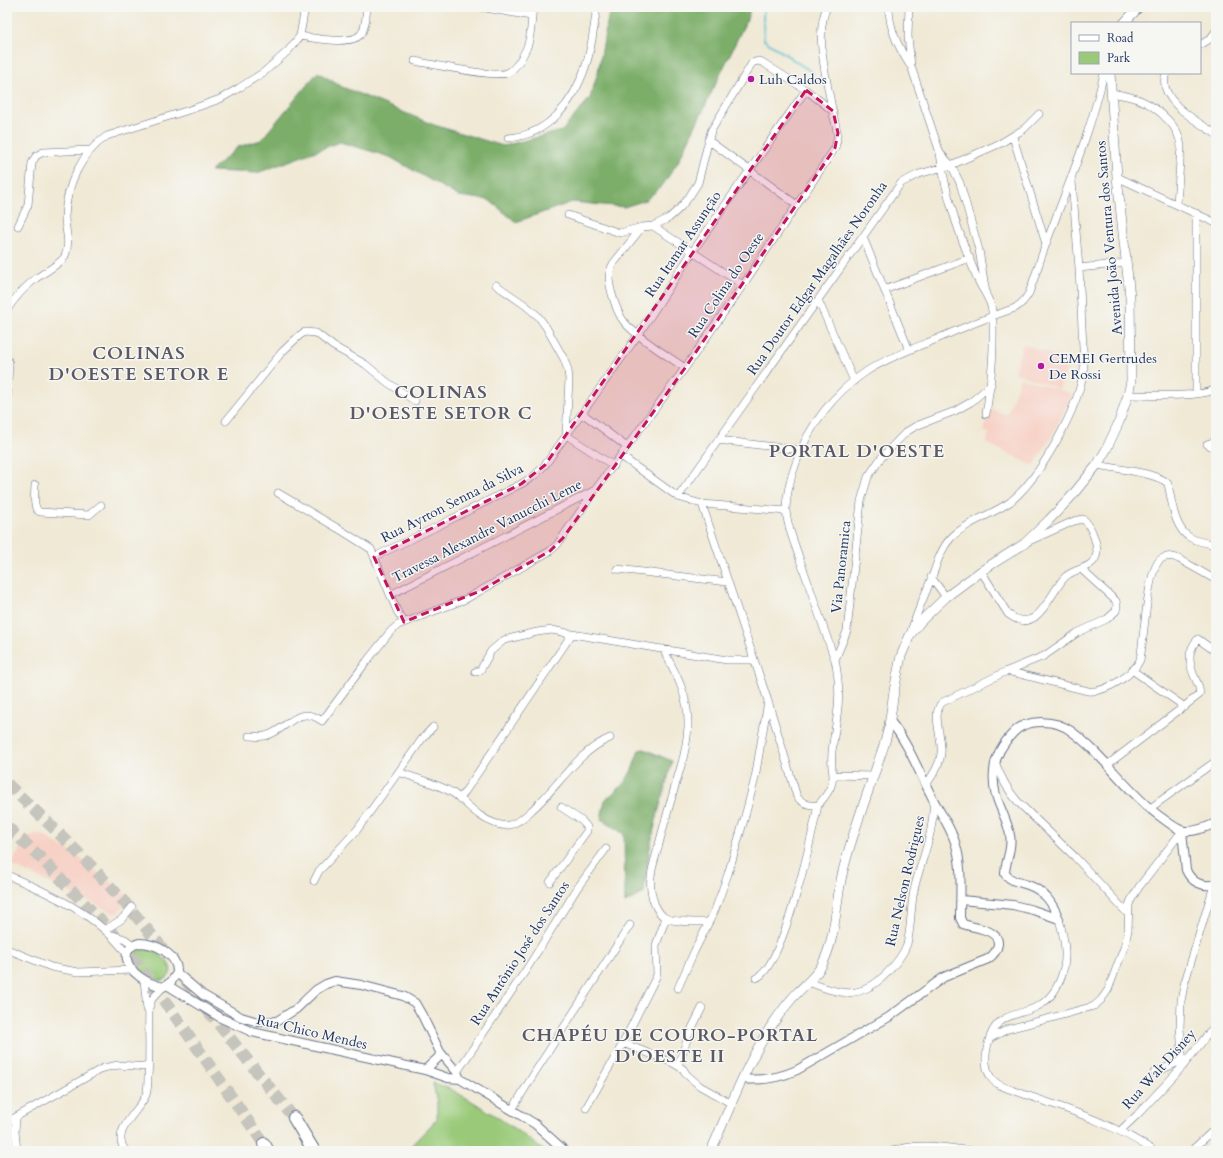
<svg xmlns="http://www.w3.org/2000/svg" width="1223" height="1158" viewBox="0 0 1223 1158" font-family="Cardo,serif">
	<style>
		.built { fill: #f7d1c6 }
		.green { fill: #9aca79; stroke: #5a7c6c }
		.forest { fill: #7bae69; stroke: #4b6e64 }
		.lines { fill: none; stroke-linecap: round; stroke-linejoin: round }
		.stream { stroke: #56c1d0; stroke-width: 2 }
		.motorway-tunnel { stroke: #c5c4bd; stroke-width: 12; stroke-dasharray: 12 6; stroke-linecap: butt }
		.minor-casing { stroke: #667088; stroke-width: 8 }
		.tertiary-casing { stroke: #667088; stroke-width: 10 }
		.secondary-casing { stroke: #667088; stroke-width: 10 }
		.motorway-casing { stroke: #667088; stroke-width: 14 }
		.minor { stroke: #fff; stroke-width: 7 }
		.tertiary { stroke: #fff; stroke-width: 8 }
		.secondary { stroke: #fff; stroke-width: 9 }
		.motorway { stroke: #fff; stroke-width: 12 }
		.marked { fill: #c2185b; fill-opacity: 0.2; stroke: #c2185b; stroke-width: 3; stroke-dasharray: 8 5; stroke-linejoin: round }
		.poi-dot { fill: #b5179e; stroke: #f6f6f2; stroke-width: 1.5 }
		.labels { text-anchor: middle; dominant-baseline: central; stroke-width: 3; stroke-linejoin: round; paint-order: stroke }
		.poi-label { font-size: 14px; fill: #1b2f5e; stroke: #f6f6f2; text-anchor: start }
		.street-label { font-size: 14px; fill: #1b2f5e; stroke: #f6f6f2 }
		.district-label { font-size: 18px; font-weight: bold; letter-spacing: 1px; fill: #5b5966; stroke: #f6f6f2 }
	</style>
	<rect width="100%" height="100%" fill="#f6f6f2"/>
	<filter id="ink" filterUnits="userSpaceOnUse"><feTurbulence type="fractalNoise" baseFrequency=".025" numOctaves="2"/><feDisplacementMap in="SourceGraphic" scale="8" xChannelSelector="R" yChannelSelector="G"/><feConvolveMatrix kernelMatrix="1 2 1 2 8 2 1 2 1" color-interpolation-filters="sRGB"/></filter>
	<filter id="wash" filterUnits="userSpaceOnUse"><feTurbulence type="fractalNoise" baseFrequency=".012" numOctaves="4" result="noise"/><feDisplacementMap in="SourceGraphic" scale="16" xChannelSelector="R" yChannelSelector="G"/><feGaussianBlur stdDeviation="0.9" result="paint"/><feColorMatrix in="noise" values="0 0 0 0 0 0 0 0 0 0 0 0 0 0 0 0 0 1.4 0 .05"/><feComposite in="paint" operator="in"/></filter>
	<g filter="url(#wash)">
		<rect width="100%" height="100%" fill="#f0e9d5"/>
		<path class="built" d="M1023,344l45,17 -3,13 -6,15 -45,-17z
			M1020,378l52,16 -21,43 -17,29 -48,-23 3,-10 -6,-2 8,-22 16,6z
			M35,834h6l35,21 55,43 -15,16 -105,-49 16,-28z"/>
		<path class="green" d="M143,948c8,-1 16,5 21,10 5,5 10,12 4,19 -1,1 -3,3 -5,3 -13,2 -27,-12 -28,-24l3,-5z
			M433,1083c16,4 28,12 42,20 24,15 47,30 69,48h-138l31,-32v-17z"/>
		<path class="forest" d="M610,7h141l-4,12 -69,143 -16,24 -16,14 -22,7 -52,-5 -56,20 -27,-22 -31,-4 -68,-39 -50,-15 -83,31 -46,-2 27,-24 23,-7 57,-68 22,14 94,39 69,21 59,-15 28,-33 8,-26z
			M644,749l28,12c-5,23 -13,45 -18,68 -5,21 -8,43 -10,64l-19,10 -1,-69 -23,-15 4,-19 18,-15 9,-15 7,-20z"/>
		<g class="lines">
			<path class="stream" d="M765,7l-2,8 1,25 49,33"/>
		</g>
	</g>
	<g filter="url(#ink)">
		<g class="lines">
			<path class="motorway-tunnel" d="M7,784c58,54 114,109 161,172
				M7,827l30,27 85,89 61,84 81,117
				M186,981l23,31 85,106"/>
			<g class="minor-casing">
				<path id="minor" d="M480,7l51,9
					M889,7c0,22 9,39 20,57
					M909,7l-1,29 3,30 29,87c5,43 21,86 37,125 4,10 11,18 14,28 3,11 2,24 2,36 0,25 -3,47 -7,72
					M300,36c13,2 52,10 61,-2 5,-6 5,-19 6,-27
					M1200,45l10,-6 6,-8
					M415,61c16,3 80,17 92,12 9,-4 16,-17 20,-26 5,-13 4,-27 6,-40
					M1166,73c-10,27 32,49 50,61
					M1216,80v5
					M1111,93c25,4 39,8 57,27 8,8 12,16 13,27l-4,57
					M1013,137l33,107
					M508,138c41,-3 66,-36 78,-73 6,-18 8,-39 11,-58
					M708,140l89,65
					M940,153l11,12 9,18 19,67 7,43
					M1117,177l99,46
					M568,215l52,18 22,-6 11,-1 16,-8 11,-10 9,-11 9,-14 13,-52 41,-68 6,-2 4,1 44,28 27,21
					M18,226l10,-21 4,-42 4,-7 7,-4 48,-2
					M653,226l90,59
					M642,227l-29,37c-6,11 -4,19 -1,30 3,10 6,21 13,29 13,15 43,33 60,45
					M863,237l46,113
					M1079,268l47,-5
					M496,285l29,20 13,11 8,11 18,32 4,11 1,10 -3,55 48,31
					M884,290l86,-32
					M818,300l36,81
					M7,310c7,-11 17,-22 27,-30 7,-6 27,-16 31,-24 6,-15 0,-24 0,-39 1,-31 16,-64 42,-81l85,-27 28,-10 19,-11 25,-16 24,-21 12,-15 5,-29
					M7,358l2,5 -2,36
					M1196,394v-181
					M1128,395c20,0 72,3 88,-6
					M582,413l45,34
					M226,421l56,-69 18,-17 5,-3 11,1 17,13 32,18 22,18 28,19
					M718,440l82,10
					M1216,441l-9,3 9,5
					M621,456l57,41 24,7 84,7
					M1097,465c15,3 63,8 71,19 4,17 6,46 23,54 6,3 15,5 21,6h4
					M35,485c0,8 -3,24 5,27l49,3 12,-10
					M278,493l66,39 27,17 26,62 7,11
					M678,497l223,-314 18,-9 32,-9 50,-22 23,-14 15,-15
					M702,504l66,197 29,96c6,7 12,9 21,8 8,-9 15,-18 15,-30
					M374,557l58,-28 89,-45 13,-8 11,-11 93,-130 55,-84 113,-161
					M617,569l111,13
					M981,571l27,43c30,23 41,-20 57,-37 10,-10 30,-7 32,-25 0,-5 -1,-10 -3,-15 -2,-6 -5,-14 -11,-18l-9,2 -45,20
					M931,577l15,20
					M390,595l203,-104
					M911,631c6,-19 14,-36 21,-54 5,-14 9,-28 18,-38 13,-15 43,-25 60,-37 31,-25 69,-94 74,-134l-5,-100 -7,-87
					M663,649c14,27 26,47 25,78 -1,13 -3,26 -7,39 -8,27 -16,54 -23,82 -4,14 -9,28 -7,42 1,9 5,21 13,27 9,6 33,5 45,5l6,-12 13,-36 16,-54 11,-42 13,-77
					M835,660l12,-29 14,-130 7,-24 13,-19 25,-26 10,-6 39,-15 16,-9 20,-17
					M1132,670l53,37
					M1007,671l37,-15 33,-23 30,-14 9,-8 1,-5 -1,-5 -35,-32
					M475,672l4,-1 2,-2 10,-18 13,-11 33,-8 15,-2 20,4
					M249,736c5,0 10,1 16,0 22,-5 32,-33 57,-15l45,-60 23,-29 8,-7 68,-26 84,-48 7,-6 38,-55 90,-122 58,-83 92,-137c5,-15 0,-23 -3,-39 -5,-29 -18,-75 -5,-102
					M995,762c6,16 13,29 24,41l56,54 53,57
					M1107,765l92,-70c2,-6 -1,-10 -3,-15 -7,-14 -10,-29 2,-41l18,13
					M399,772c17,7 38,11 54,21 14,10 24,24 41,30 5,2 10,3 15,2 9,-2 17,-9 23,-15 26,-23 45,-58 78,-72
					M874,776l-41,-1c-4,-20 2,-40 4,-59 3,-19 2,-37 -2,-56 -12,-33 -23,-67 -35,-100 -5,-16 -13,-33 -14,-50 0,-15 5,-33 10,-47 12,-37 39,-71 71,-92 22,-14 48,-23 72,-33 25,-11 50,-21 76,-30 7,-4 10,-8 14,-15 6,-16 11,-33 17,-49 21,-57 45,-112 58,-171
					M926,785c6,-9 14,-20 15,-32 2,-14 -11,-42 2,-51l64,-31 81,20c17,2 45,-16 52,-31 4,-20 7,-92 21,-101 6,-4 12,-3 18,0l37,21
					M460,799l112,-165 155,26h26
					M1149,809l67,-48
					M7,875c44,19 90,39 119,78
					M314,881l5,-10 38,-41 65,-91 11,-12
					M550,882l37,-51v-4l-5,-6 -21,-14
					M1059,919c3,11 6,22 6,33 1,18 -7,40 -22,51 -11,9 -27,9 -39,16 -16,9 -23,41 -14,57 4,9 19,13 28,16 48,17 93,30 136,59
					M105,930l17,-11 10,-12
					M113,935l12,4 8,6
					M7,949l44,18 27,5 55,-2
					M756,978c27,-9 56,-143 62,-173
					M144,980l3,29
					M809,982c32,13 51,18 77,-8 9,-9 17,-19 21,-30 5,-19 3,-39 8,-58 7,-28 20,-55 18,-85
					M678,988l16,-36 15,-30
					M991,1038l17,-9 43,-11 43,-12 7,-6 7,-10 17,-45 3,-15 1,-25 2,-5 8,-13 43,-56
					M623,1043l50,20 10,6 4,6 13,11 32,18
					M678,1066l11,-32 13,-26
					M1183,1066l-3,-38 1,-27 3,-16 30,-100
					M457,1072l69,-102 52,-83 28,-38
					M1154,1073l29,-13
					M586,1108l36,-63 35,-70 -1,-30 10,-27
					M512,1110l23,-38 95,-147
					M16,1118l-1,13 2,20
					M7,1122l96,-54 15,-3 31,2
					M1120,1131l17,-16 46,-49 33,-42
					M126,1151c-17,-19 13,-39 20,-56 2,-6 2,-13 2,-19 2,-22 0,-45 1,-68l3,-9 11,-12
					M892,1151c29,-9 50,-4 80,0
					M1191,1151l25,-23"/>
			</g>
			<g class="tertiary-casing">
				<path id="tertiary" d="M1182,831l4,39c5,12 17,18 30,14
					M961,900l52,5 20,5 26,9
					M1059,919c-6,-15 -14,-28 -31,-34 -9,-3 -16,-3 -23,-11 0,-13 8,-25 5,-39 -4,-23 -19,-36 -16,-64 1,-15 10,-29 20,-39 14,-14 42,-12 57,-1 33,24 55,60 87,84 7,5 15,12 23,15 10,4 26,-3 35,-7
					M139,943c16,0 39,11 38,30l-6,9 -8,5c-9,-2 -16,-5 -23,-10 -14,-10 -21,-28 -1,-34z
					M177,973l26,22 38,22 17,5 19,-1 19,-12 20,-19 10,-6 9,-3 26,4 42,11 12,7 8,14 17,35 17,20 3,7
					M167,985l54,33 31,14 173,38 23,8 12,1 62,37 13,8 30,27
					M425,1070l14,-13 1,-5
					M743,1079c20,2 36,-1 54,-9l92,-53 55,-40 44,-18c6,-4 9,-8 10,-15 1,-15 -25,-16 -35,-20l-3,-6c0,-25 3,-52 -5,-76 -5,-16 -15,-29 -22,-43 -14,-26 -24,-55 -43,-78"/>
			</g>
			<g class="secondary-casing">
				<path id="secondary" d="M1124,23l15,-16
					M711,1151c18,-41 34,-85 59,-123 8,-12 17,-25 28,-36 8,-8 18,-16 24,-27 15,-29 13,-63 21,-94 11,-44 28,-86 42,-129l4,-16 5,-35 7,-35 9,-21 11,-14 25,-24 35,-26 43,-27 25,-24 21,-22 27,-33 9,-15 13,-28 9,-27 3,-14 -1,-84 -13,-120 -7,-104"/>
			</g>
			<g class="motorway-casing">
				<path id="motorway" d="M294,1118l20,33
					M264,1144l4,7"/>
			</g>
			<use href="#minor" class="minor"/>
			<use href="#tertiary" class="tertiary"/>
			<use href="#secondary" class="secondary"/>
			<use href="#motorway" class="motorway"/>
		</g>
	</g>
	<path class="marked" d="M806,90l27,21 5,22 -3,15 -150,220 -122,170 -13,13 -70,40 -76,31 -30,-65 147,-73 24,-19z"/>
	<g class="poi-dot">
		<circle cx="751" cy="79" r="4"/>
		<circle cx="1041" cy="366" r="4"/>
	</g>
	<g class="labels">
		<g class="poi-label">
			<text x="759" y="79">Luh Caldos</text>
			<text x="1049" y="358">CEMEI Gertrudes<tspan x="1049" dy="16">De Rossi</tspan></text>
		</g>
		<g class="street-label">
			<text transform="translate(1109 238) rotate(-95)">Avenida João Ventura dos Santos</text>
			<text transform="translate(683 244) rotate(-56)">Rua Itamar Assunção</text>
			<text transform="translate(817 278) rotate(-55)">Rua Doutor Edgar Magalhães Noronha</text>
			<text transform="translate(726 285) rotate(-56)">Rua Colina do Oeste</text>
			<text transform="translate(452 503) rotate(-27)">Rua Ayrton Senna da Silva</text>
			<text transform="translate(487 531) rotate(-27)">Travessa Alexandre Vanucchi Leme</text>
			<text transform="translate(841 567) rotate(-84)">Via Panoramica</text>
			<text transform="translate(905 881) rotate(-77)">Rua Nelson Rodrigues</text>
			<text transform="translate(520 953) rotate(-57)">Rua Antônio José dos Santos</text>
			<text transform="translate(312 1032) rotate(13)">Rua Chico Mendes</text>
			<text transform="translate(1159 1069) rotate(-48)">Rua Walt Disney</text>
		</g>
		<g class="district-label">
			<text x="139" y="353">COLINAS<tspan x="139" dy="21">D'OESTE SETOR E</tspan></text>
			<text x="441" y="392">COLINAS<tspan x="441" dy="21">D'OESTE SETOR C</tspan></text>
			<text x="857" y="451">PORTAL D'OESTE</text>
			<text x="670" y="1035">CHAPÉU DE COURO-PORTAL<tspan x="670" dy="21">D'OESTE II</tspan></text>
		</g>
	</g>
	<rect width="1223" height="1158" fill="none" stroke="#f6f6f2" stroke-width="24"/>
	<rect x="1071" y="22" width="130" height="52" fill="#f6f6f2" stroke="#9ea6b7"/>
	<rect x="1079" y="35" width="20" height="6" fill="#ffffff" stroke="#9ea6b7"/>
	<text x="1107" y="42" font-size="12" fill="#1b2f5e">Road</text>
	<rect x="1079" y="52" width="20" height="12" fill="#9aca79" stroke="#9ea6b7"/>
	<text x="1107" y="62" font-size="12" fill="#1b2f5e">Park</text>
</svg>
